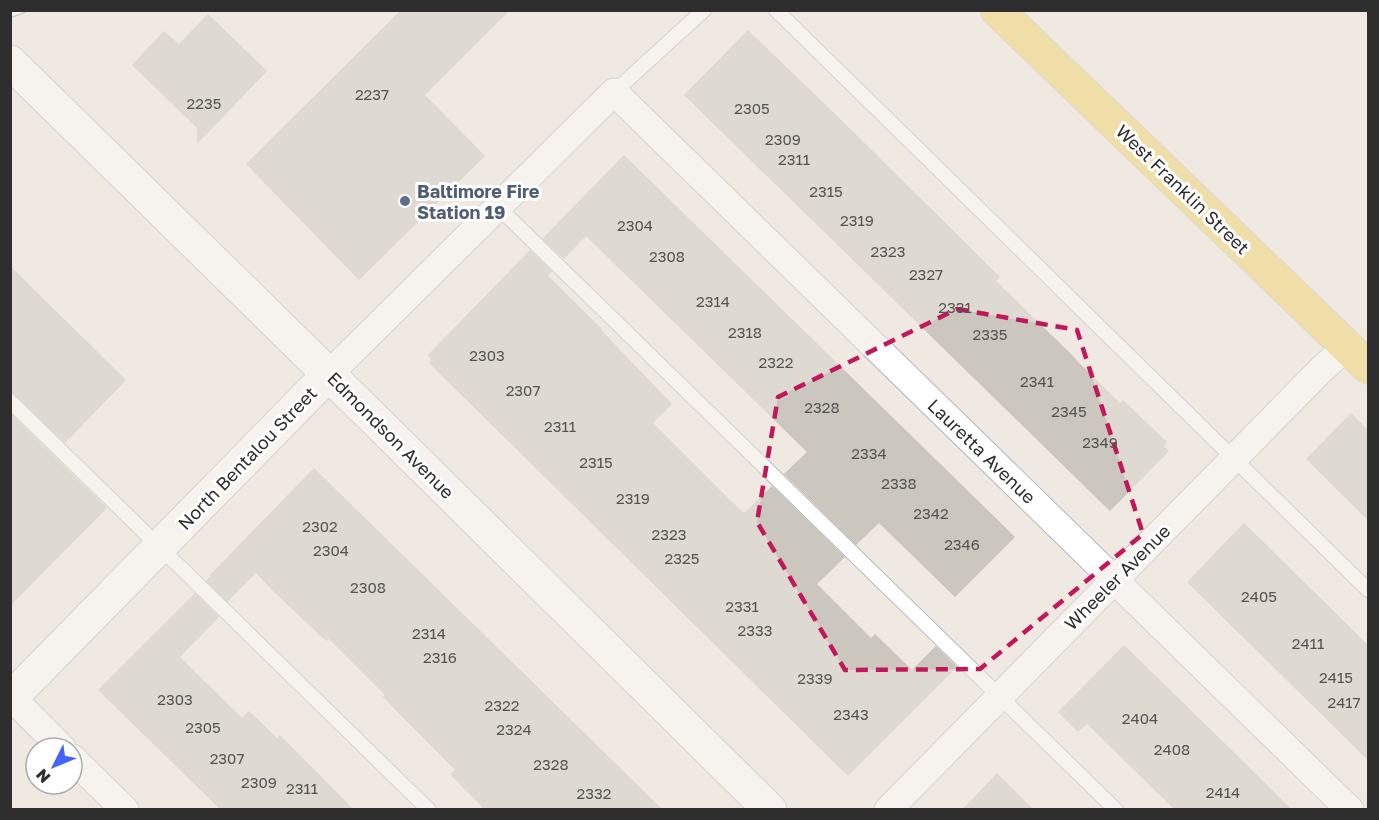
<svg xmlns="http://www.w3.org/2000/svg" width="1379" height="820" viewBox="0 0 1379 820" font-family="'Golos Text',sans-serif">
	<style>
		.building { fill: #cbc7bf; stroke: #cbc5ba; stroke-width: 1.5 }
		.lines { fill: none; stroke-linecap: round; stroke-linejoin: round }
		.lane-casing { stroke: #b4b7c1; stroke-width: 16 }
		.street-casing { stroke: #b4b7c1; stroke-width: 29 }
		.secondary-casing { stroke: #b4b7c1; stroke-width: 35 }
		.primary-casing { stroke: #c9c9c9; stroke-width: 35 }
		.lane { stroke: #fff; stroke-width: 14 }
		.street { stroke: #fff; stroke-width: 27 }
		.secondary { stroke: #fff; stroke-width: 33 }
		.primary { stroke: #f2d163; stroke-width: 33 }
		.rail-casing { stroke: #a3a6b8; stroke-width: 7 }
		.rail { stroke: #fff; stroke-width: 4.5; stroke-dasharray: 14; stroke-linecap: butt }
		.marked { fill: none; stroke: #c2185b; stroke-width: 4.5; stroke-dasharray: 12 8; stroke-linejoin: round }
		.service-dot { fill: #5c6f8a; stroke: #fff; stroke-width: 2 }
		.labels { text-anchor: middle; dominant-baseline: central; stroke-width: 6; stroke-linejoin: round; paint-order: stroke }
		.number-label { font-size: 15px; fill: #555452 }
		.street-label { font-size: 18px; fill: #2e2e2e; stroke: #fff }
		.service-label { font-size: 18px; font-weight: bold; fill: #4e5e75; stroke: #fff; text-anchor: start }
	</style>
	<rect width="100%" height="100%" fill="#efe9e1"/>
	<path class="building" d="M402,10h107l-85,85 60,61 -125,123 -112,-115z
		M208,15l58,56 -68,71v-14l-65,-63 31,-33 15,13z
		M748,31l82,79 169,167 -4,4 79,77h-1l47,46 3,-3 43,41 -3,4 5,5 -58,59 -425,-415z
		M624,156l390,381 -59,59 -76,-74 -23,22 -71,-70 23,-22 -222,-217 -22,23 -21,-19z
		M530,251l21,20 -4,5 54,53 -1,1 71,74 -19,19 73,73 19,18 28,-27 72,70 -28,27 55,55 4,-4 37,36 24,-24 20,20 -108,108 -418,-412 2,-2 -3,-6z
		M10,267l115,113 -60,62 -49,-47 -6,-3z
		M10,414l96,94 -96,97z
		M1351,414l17,17v88l-61,-60z
		M314,469l50,49 298,292h-176l-35,-36 5,-4 -72,-73 2,-2 -57,-57 -3,2 -52,-49 -18,-19 -29,29 -20,-20 5,-5 -1,-1z
		M1244,524l124,122v113l-180,-177z
		M195,594l23,23 -39,40 63,62 7,-7 28,27 3,-3 73,74h-131l-123,-120z
		M1124,646l131,128 36,36h-115l-89,-87 -9,8 -19,-19z
		M997,774l36,36h-70z"/>
	<g class="lines">
		<g class="lane-casing">
			<path id="lane" d="M776,10l592,580
				M614,92l90,-82
				M498,207l618,603
				M10,401l419,409"/>
		</g>
		<g class="street-casing">
			<path id="street" d="M329,374l285,-282 736,718
				M12,698l50,50
				M72,758l53,52
				M888,810l433,-440 26,-24"/>
		</g>
		<g class="secondary-casing">
			<path id="secondary" d="M10,62l356,349 404,399
				M10,699l319,-325"/>
		</g>
		<g class="primary-casing">
			<path id="primary" d="M997,10l371,357"/>
		</g>
		<use href="#lane" class="lane"/>
		<use href="#street" class="street"/>
		<use href="#secondary" class="secondary"/>
		<use href="#primary" class="primary"/>
		<g class="rail-casing">
			<path id="rail" d="M10,15l13,-5"/>
		</g>
		<use href="#rail" class="rail"/>
	</g>
	<path d="M0 0H1379V820H0ZM957,309l120,21 66,204 -163,135 -135,1 -88,-148 21,-125z" fill="#efe9e1" fill-opacity=".55" fill-rule="evenodd"/>
	<path class="marked" d="M957,309l120,21 66,204 -163,135 -135,1 -88,-148 21,-125z"/>
	<circle class="service-dot" cx="405" cy="201" r="6"/>
	<g class="labels">
		<g class="number-label">
			<text x="372" y="94">2237</text>
			<text x="204" y="103">2235</text>
			<text x="752" y="108">2305</text>
			<text x="783" y="139">2309</text>
			<text x="794" y="159">2311</text>
			<text x="826" y="191">2315</text>
			<text x="857" y="220">2319</text>
			<text x="635" y="225">2304</text>
			<text x="888" y="251">2323</text>
			<text x="667" y="256">2308</text>
			<text x="926" y="274">2327</text>
			<text x="713" y="301">2314</text>
			<text x="955" y="307">2331</text>
			<text x="745" y="332">2318</text>
			<text x="990" y="334">2335</text>
			<text x="487" y="355">2303</text>
			<text x="776" y="362">2322</text>
			<text x="1037" y="381">2341</text>
			<text x="523" y="390">2307</text>
			<text x="822" y="407">2328</text>
			<text x="1069" y="411">2345</text>
			<text x="560" y="426">2311</text>
			<text x="1100" y="442">2349</text>
			<text x="869" y="453">2334</text>
			<text x="596" y="462">2315</text>
			<text x="899" y="483">2338</text>
			<text x="633" y="498">2319</text>
			<text x="931" y="513">2342</text>
			<text x="320" y="526">2302</text>
			<text x="669" y="534">2323</text>
			<text x="962" y="544">2346</text>
			<text x="331" y="550">2304</text>
			<text x="682" y="558">2325</text>
			<text x="368" y="587">2308</text>
			<text x="1259" y="596">2405</text>
			<text x="742" y="606">2331</text>
			<text x="755" y="630">2333</text>
			<text x="429" y="633">2314</text>
			<text x="1308" y="643">2411</text>
			<text x="440" y="657">2316</text>
			<text x="1336" y="677">2415</text>
			<text x="815" y="678">2339</text>
			<text x="175" y="699">2303</text>
			<text x="1344" y="702">2417</text>
			<text x="502" y="705">2322</text>
			<text x="851" y="714">2343</text>
			<text x="1140" y="718">2404</text>
			<text x="203" y="727">2305</text>
			<text x="514" y="729">2324</text>
			<text x="1172" y="749">2408</text>
			<text x="227" y="758">2307</text>
			<text x="551" y="764">2328</text>
			<text x="259" y="782">2309</text>
			<text x="302" y="788">2311</text>
			<text x="1223" y="792">2414</text>
			<text x="594" y="793">2332</text>
		</g>
		<g class="street-label">
			<text transform="translate(1183 189) rotate(44)">West Franklin Street</text>
			<text transform="translate(391 435) rotate(45)">Edmondson Avenue</text>
			<text transform="translate(982 451) rotate(44)">Lauretta Avenue</text>
			<text transform="translate(247 458) rotate(-46)">North Bentalou Street</text>
			<text transform="translate(1117 577) rotate(-45)">Wheeler Avenue</text>
		</g>
		<g class="service-label">
			<text x="417" y="191">Baltimore Fire<tspan x="417" dy="21">Station 19</tspan></text>
		</g>
	</g>
	<rect width="1379" height="820" fill="none" stroke="#2e2e2e" stroke-width="24"/>
	<g transform="translate(54 766) rotate(227)"><circle r="28" fill="#ffffff" stroke="#ababab" stroke-width="1.5"/>
	<path d="M0-4.5L10 22L0 15L-10 22Z" fill="#4264fb"/>
	<text y="-9" font-size="16" font-weight="bold" text-anchor="middle" fill="#2e2e2e">N</text>
	</g>
</svg>
